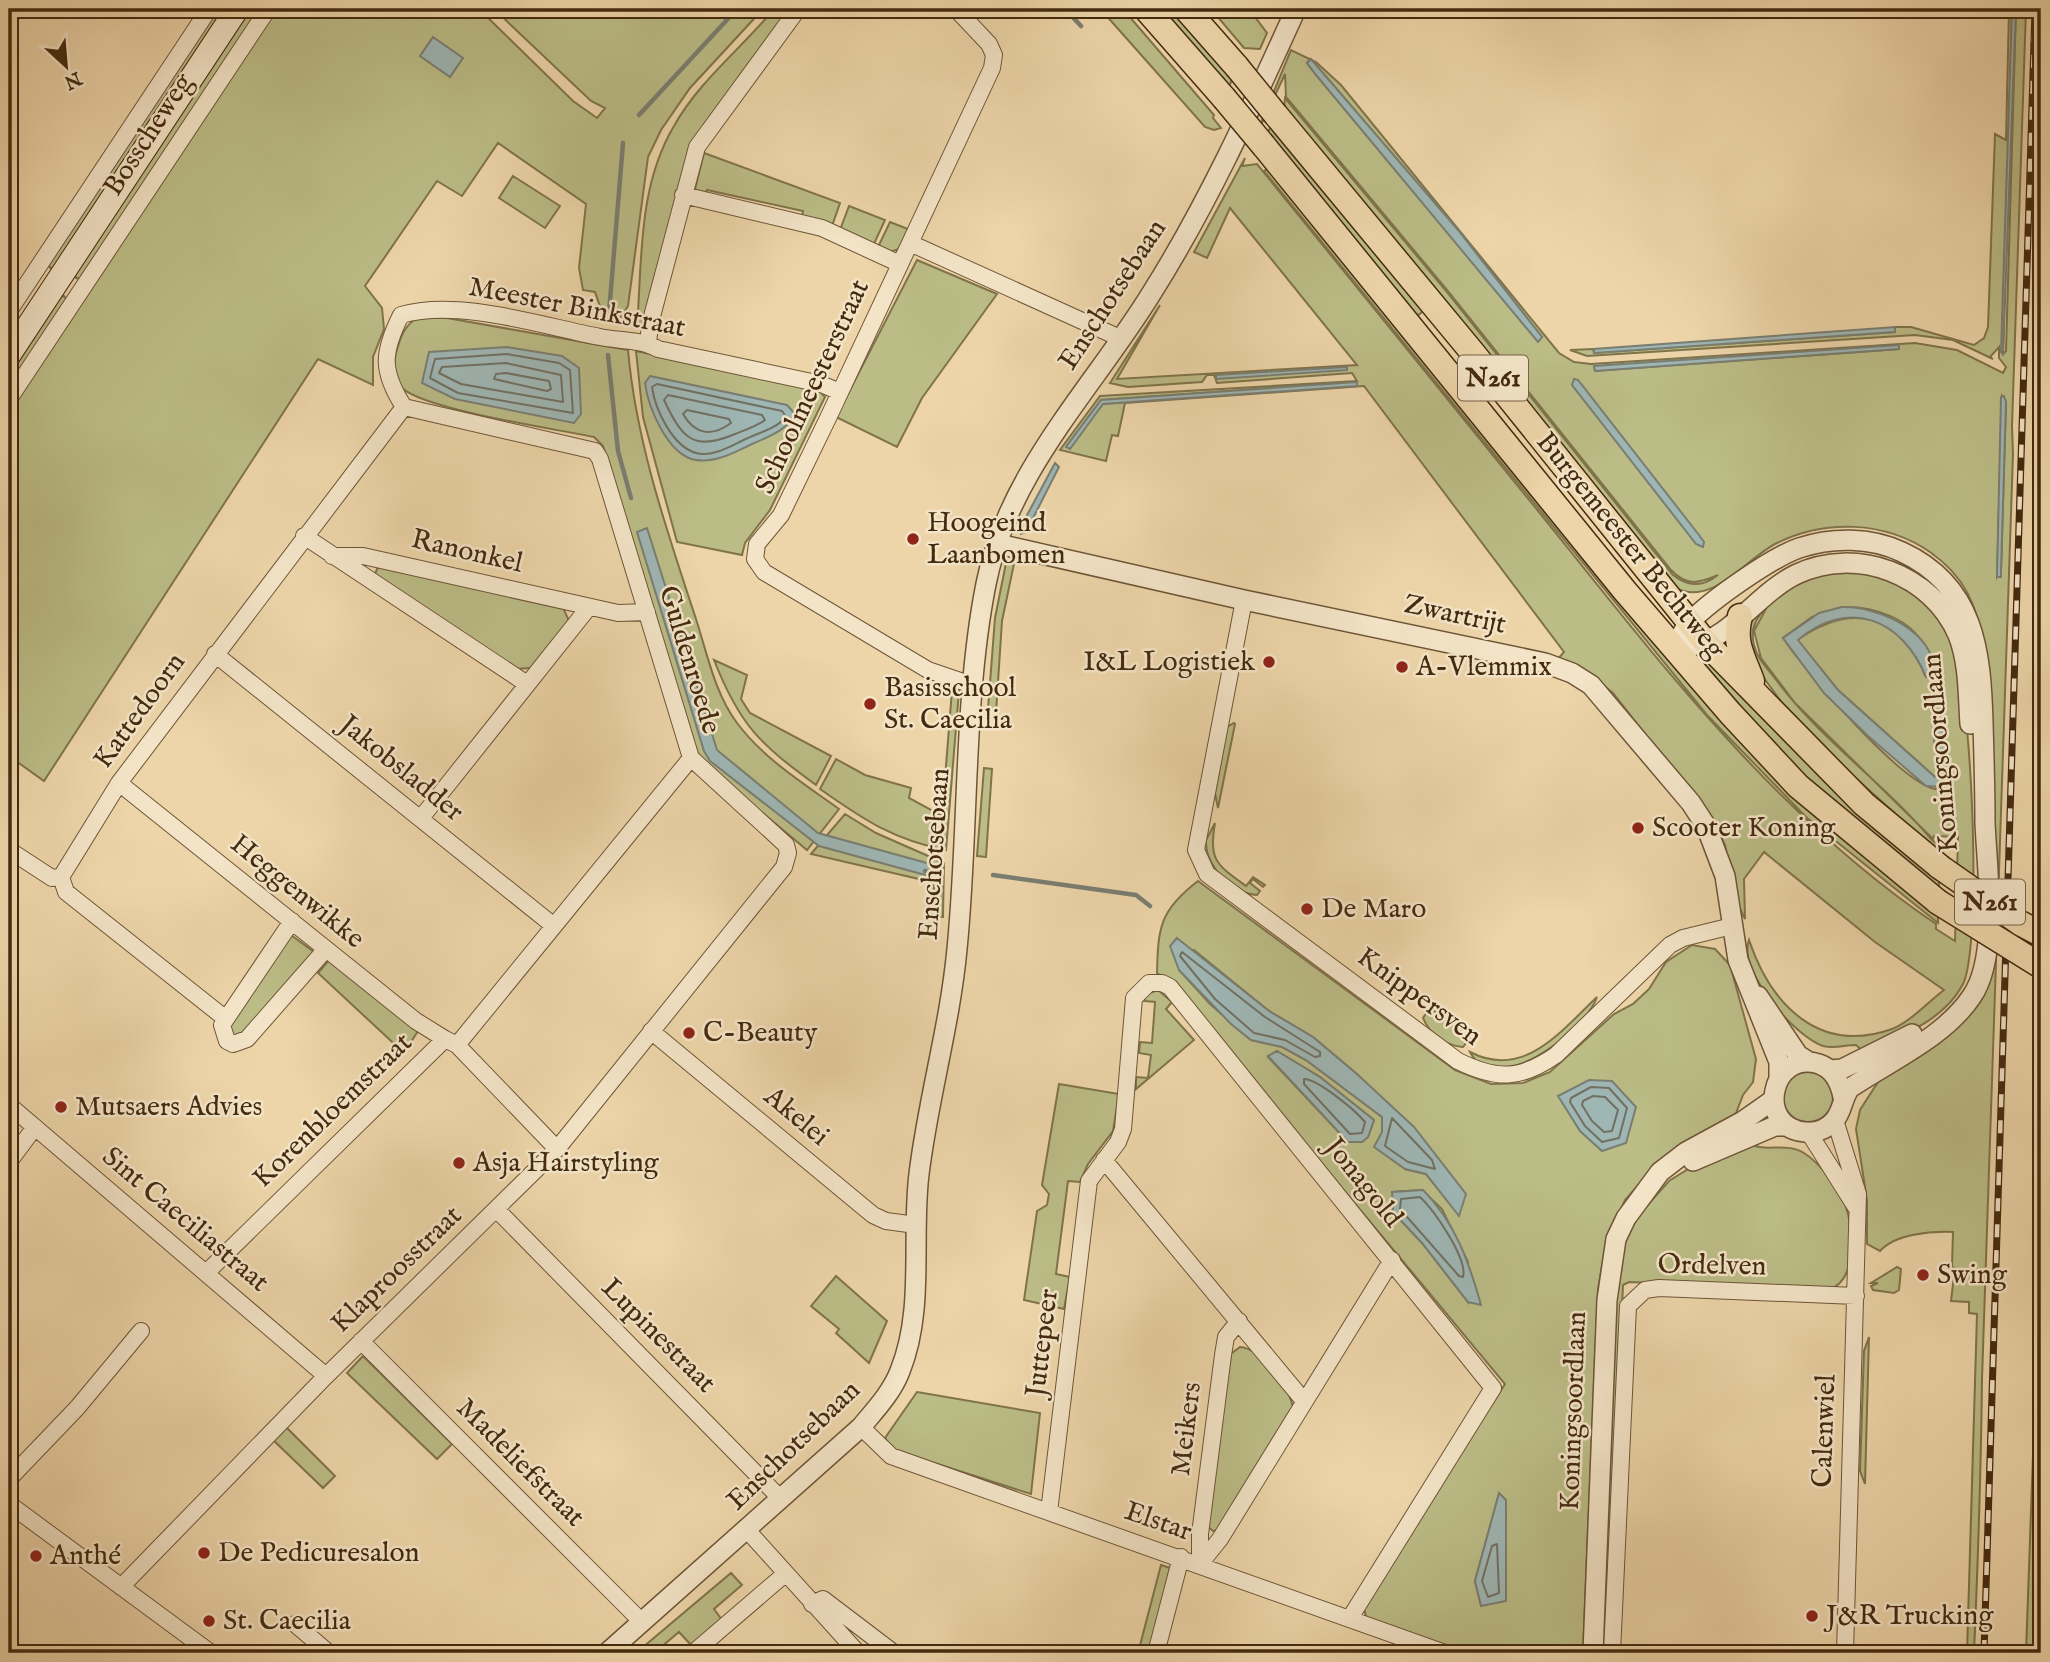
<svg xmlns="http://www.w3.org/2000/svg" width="2050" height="1662" viewBox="0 0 2050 1662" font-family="'IM FELL English',serif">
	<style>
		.green { fill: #bbbc86; stroke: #80734a; stroke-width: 2; fill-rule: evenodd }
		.water { fill: #9eb6b4; stroke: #7a7e72; stroke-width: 2 }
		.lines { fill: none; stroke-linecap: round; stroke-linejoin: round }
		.shore { stroke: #717062; stroke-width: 2 }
		.stream { stroke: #7a7e72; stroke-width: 4.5 }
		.minor-casing { stroke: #6e5536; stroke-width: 18 }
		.tertiary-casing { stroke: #6e5536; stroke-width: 22 }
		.secondary-casing { stroke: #442a0f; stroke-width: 25 }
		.primary-casing { stroke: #442a0f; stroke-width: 27 }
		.minor { stroke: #f3e4c7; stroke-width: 16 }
		.tertiary { stroke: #f3e4c7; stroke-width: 19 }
		.secondary { stroke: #f3e4c7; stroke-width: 23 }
		.primary { stroke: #edd5a9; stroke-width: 24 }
		.rail-casing { stroke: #442a0f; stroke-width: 7 }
		.rail { stroke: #f3e4c7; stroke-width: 4.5; stroke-dasharray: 13; stroke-linecap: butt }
		.primary-bridge-casing { stroke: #442a0f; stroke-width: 27; stroke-linecap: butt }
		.primary-bridge { stroke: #edd5a9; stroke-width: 24 }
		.poi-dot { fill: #8f2418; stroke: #f3e4c7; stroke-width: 2.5 }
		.labels { text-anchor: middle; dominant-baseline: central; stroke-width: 5; stroke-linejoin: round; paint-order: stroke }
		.shield { fill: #f3e4c7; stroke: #786246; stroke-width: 2 }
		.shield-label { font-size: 26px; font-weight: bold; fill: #442a0f }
		.street-label { font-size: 28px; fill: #442a0f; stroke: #f3e4c7 }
		.poi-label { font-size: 28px; fill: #442a0f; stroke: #f3e4c7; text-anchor: start }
	</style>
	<rect width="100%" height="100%" fill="#edd5a9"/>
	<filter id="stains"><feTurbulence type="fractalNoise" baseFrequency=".00286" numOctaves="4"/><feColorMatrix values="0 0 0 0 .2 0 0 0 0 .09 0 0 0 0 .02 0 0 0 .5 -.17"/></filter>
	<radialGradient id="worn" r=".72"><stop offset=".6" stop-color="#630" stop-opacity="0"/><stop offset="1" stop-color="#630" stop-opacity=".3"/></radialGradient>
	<path class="green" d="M216,9h12l-174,263 -7,-8z
		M249,9h12l-179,270 -6,-1 -2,-6z
		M276,9h203l94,92 24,17 8,-10 -14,-7 -97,-92h269l-73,79 -29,42 -13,27 -20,149 -7,11 -17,1 -9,-26 -12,-2 -4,-22 7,-64 -88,-61 -36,53 -25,-15 -72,105 17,22 2,21 -11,28v28l-55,-26 -274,422 -35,-25v-344z
		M774,9h19l-101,137 -48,180 -7,2c5,-68 1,-142 37,-202 25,-45 68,-78 100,-117z
		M1085,9h38l91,106 -1,3 8,10 -7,2 -9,-3 -101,-114 -9,4z
		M1159,9h15l59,68 -5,12z
		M1211,9h38l18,24 -7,16 -16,-1z
		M2009,9h3l-9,345 3,-3 10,-342h10l-14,417 1,28 -31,925c-1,91 -4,182 -8,274h-7l10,-339 -8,-1v-11l-18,-1 4,-33 -3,-1 1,-35c-22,-1 -58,2 -73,19l-13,-7v-44l-11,-71 4,-19 18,-28 101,-89 4,-348c-6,-41 -19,-69 -53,-93 -45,-31 -105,-33 -153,-9 -31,15 -64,64 -102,45l-391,-479 1,-11 162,194 226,283c15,12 30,12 45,0 -18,8 -31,12 -47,-5l-223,-279 -162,-194 -1,-23 -32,68 38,-92 25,12 25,23 218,268 15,9 17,2 324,-21 42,7 46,23 3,-6 -7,-9v-11l-9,10 3,2 -40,-19 -38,-5 -328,21 -17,-6 23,-1 1,4 301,-21v-5h16l63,18 10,-7 4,-11 7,-193 11,6zM1310,59l148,171 84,107 -4,4 -222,-266 -9,-12zM1899,346v3l-304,22 -1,-4zM2002,396l4,6 -5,169 -4,6z
		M1272,123l155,185 -10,8 -150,-181z
		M704,153l136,50 -8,23 -30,-10 1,-5 -96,-21 -2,6 -10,-7z
		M1245,158l-3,8 15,-2c97,119 194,238 290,358 117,146 232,296 389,402v5l19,12 3,-104 -24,-1 -1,3 -138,-136 -34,-45 -7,-27 13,-24c-11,10 -17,23 -13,38 3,14 15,25 23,36 45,60 107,102 155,159l8,6v8l-92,-83 -65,-67 -28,-38 -10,-34c11,-22 20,-27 40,-40 8,-5 18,-15 27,-17 56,-13 106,8 136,56 24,36 35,313 15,353 -19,37 -63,52 -98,69l-9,-8c-11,0 -22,4 -33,1 -28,-9 -86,-76 -74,-106 22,65 70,115 143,89 18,-7 36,-27 52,-39l-69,-48 -111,-90 -20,27 1,40 -7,-14 -13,-60 -11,-23 -101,-129 -25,-20 -30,-14 6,-7 -200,-266 -239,17 -7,33 -6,-1 -6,26 -46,-11 40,-54 257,-15 -5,-8 -135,10 -3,-8h-7l-5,7 -74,5 -18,-4 50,-78 -43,74 240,-14 -127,-157 -23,50 -13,-6zM1356,382l-253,22 -37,43 35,-47zM1842,607c30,-1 71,11 84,43 3,7 0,19 0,27 -26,-63 -73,-76 -129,-37l41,50 97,87 4,-3 -6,-42 7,-4 4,4 4,47 -13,10c-35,-7 -130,-118 -152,-151l29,-21z
		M1270,167l385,474 283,272v10l-131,-105 -100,-103 -443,-544z
		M513,176l47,30 -15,22 -46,-30z
		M849,206l36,14 -12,26 -33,-16z
		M890,222l18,7 -9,20 -9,3 -12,-5z
		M917,260l80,34 -75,104 -25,49 -61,-30z
		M64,296l3,4 -58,90v-19l48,-73z
		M417,318h30l181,32c8,92 39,181 68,269 11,34 19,75 41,104 27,36 66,60 102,86l-32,41 -101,-84 -9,-14 -94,-306 -9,-9c-38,-8 -168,-27 -192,-49 -10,-10 -9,-22 -6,-35 4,-15 8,-27 21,-35z
		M636,351l184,40 5,6 -55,113 -25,33 -3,12 -65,-13 -34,-125z
		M1015,559l-13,62 -6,92 -8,-4 7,-91 11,-55z
		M378,567l184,38 7,16 -38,47 -16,1 -141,-93z
		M714,660l33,15 -6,24 9,14 81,43 -15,29c-56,-41 -76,-59 -102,-125z
		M1710,661l114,120 115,97v14l-138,-116 -96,-111z
		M952,690l7,1 -13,159c-52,-10 -82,-30 -126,-61l16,-30 29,16 46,13 -2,10 33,18z
		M1234,723l1,1 -17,84 -3,-15 12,-66z
		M984,768l8,1 -6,88 -9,-1z
		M845,814l31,19 68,30 -1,54 -12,-1 3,-30 -11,-6 -112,-26z
		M1215,823c-7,37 2,42 31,63l7,-9 12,8 -2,2 -10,-8 -3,4 10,8 -3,4c-25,-2 -52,-29 -51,-55z
		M1198,881l257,189 36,14 32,-1 27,-11 64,-58 19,-10 16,-15 17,-27 26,-17 23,4 15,16 26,94 -3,23 -10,13 -10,26 -85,53 -23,26 -19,42 -8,47 -15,364h-128l-88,-33 -4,-15 142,-221 -336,-404 -12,-7c1,-46 3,-63 41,-92zM1194,950l75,61 44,26 45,38 101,140 -33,-41 -21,-5 -23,-37v-15l-76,-57 -24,-13 -31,-7 -41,-36 -31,-34zM1277,1051l43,26 54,43 -6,17 -6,5h-14l-80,-85zM1422,1190l20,19 26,53v40l-46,-59 -29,-31v-20zM1499,1494l7,106 -25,5 -6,-24z
		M291,935l23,17 -71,83 -12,2 -2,-12z
		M329,960l89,71 -14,22 -86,-80z
		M1158,990l14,12 -6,7 28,31 -58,49v-12l12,1 3,-23 -12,-2 1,-11 12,1 3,-41 -11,-1 3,-7z
		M1597,997c-11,33 -102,104 -127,55 54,28 91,-21 127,-55z
		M1430,1008l40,30 -7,9c-17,-1 -34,-14 -40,-29z
		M1783 1097a25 25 0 1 1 50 0a25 25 0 1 1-50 0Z
		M1059,1084l60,10 -6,37 -25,33 -8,18 -12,-1 -12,93 14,3 -6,32 -40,-9 13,-89 10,-6 2,-11 -7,-9z
		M1753,1145c13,7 33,-3 51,8 16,10 34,34 41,51 9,25 13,77 -17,86l-199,-8 -6,3 -15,368h-6l12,-346 9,-60 13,-29 33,-37 24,-15z
		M1897,1267l4,2 -2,21 -5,3 -21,-3 -2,-4 7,-3h-7z
		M836,1276l51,45 -18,42 -33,-30 3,-4 -28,-23z
		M2039,1284l2,14v355h-15z
		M1869,1337l-4,147 -5,-13 4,-120z
		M1240,1347c20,0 54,45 53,64l-74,119 -6,1 -7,-6 22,-169z
		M363,1356l89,88 -15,15 -90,-86z
		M917,1392l123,21 -9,81 -137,-44 -9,-12z
		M285,1426l50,50 -12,12 -51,-49z
		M1161,1565l9,3 -21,85h-11z
		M731,1573l11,12 -28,24 8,11 -30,26 -13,-14 -25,21h-18z"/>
	<path class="water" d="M2012,9h4l-13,345 -2,-2z
		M433,37l30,21 -13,19 -30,-21z
		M1311,59l147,171 84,107 -4,5 -222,-267 -9,-12z
		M1895,327v5l-301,21v-4z
		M1899,345v4l-304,22 -1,-5z
		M507,347l55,9 17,12 2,46 -7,9 -119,-24 -33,-16 7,-31z
		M1347,367v3l-131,9v-4z
		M650,376l137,29 8,9c-9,17 -25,22 -43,30 -17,8 -36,19 -56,16 -28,-4 -48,-53 -51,-77z
		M1574,379l4,1 121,155 5,7 -1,5 -7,-3 -124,-159z
		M1357,382v4l-254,18 -33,45 -4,-2 35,-47z
		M2004,396l2,6 -5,169v6h-4l4,-180z
		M1055,463l4,4 -33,65 -5,2 -2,-4z
		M647,528l70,222 101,83 116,32 -5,11 -110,-30 -109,-85 -6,-10 -67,-219z
		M1842,607c36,-1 96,25 92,69l-8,1c-24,-58 -77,-80 -128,-37l40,50 97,87 4,-3 -6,-42 9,-3c6,14 12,46 -1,58l-15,-1 -58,-50 -44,-43 -41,-55 36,-25z
		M1177,938l92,73 44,26 45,38 56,52 52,67 -7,22 -33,-42 -21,-5 -31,-22 8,-15v-15l-76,-57 -24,-13 -31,-7 -20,-16 -52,-54 -9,-24z
		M1277,1051l43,26 54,43 -6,17 -6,5h-14l-80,-86z
		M1589,1080l23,1 24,26 -10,36 -24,8 -22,-20 -22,-35z
		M1423,1190c32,32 46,72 58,115l-13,-3 -46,-59 -29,-31 -1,-20z
		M1499,1493l7,7v101l-25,5 -6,-25z"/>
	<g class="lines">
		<path class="shore" d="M507,354l52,9 11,7 3,43 -115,-20 -28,-15 5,-19z
			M506,363l55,12 2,27 -102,-18 -22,-11 3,-6z
			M506,373l43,8 2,8 -4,2 -53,-12 2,-5z
			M657,384l125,27 4,6c-9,11 -25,15 -38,21 -14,6 -35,20 -52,15 -24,-7 -41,-44 -44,-66z
			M668,395l94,20 3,5c-8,6 -20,10 -30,14 -42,18 -53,4 -71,-34z
			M687,410l42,9 2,4c-19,14 -36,12 -48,-9z
			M1182,952l83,65 55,35v4l-5,1 -30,-17 -31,-7 -39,-34 -35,-43z
			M1304,1079c14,0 52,32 61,43l-3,11 -12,1 -46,-50z
			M1591,1087l18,1 18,20 -8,30 -17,4 -17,-16 -15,-24 1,-4z
			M1593,1096l12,1 13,13 -6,21 -8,1 -12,-11 -10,-16 1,-4z
			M1392,1118l40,42 3,9 -27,-7 -23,-16z
			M1420,1197c14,13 48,62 43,80l-4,-1 -59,-67 1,-10z
			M1497,1544l2,49 -11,4 -6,-16 10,-35z"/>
		<path class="stream" d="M1065,9l16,17
			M639,115l98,-106
			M609,313l14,-170
			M608,355l10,96 13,47
			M925,871l14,4
			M993,875l143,20 14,11"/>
		<g class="minor-casing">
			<path id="minor" d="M956,9l33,35 5,11 -2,13 -163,348 -48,99 -24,29 -2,15 9,13 164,98 47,16
				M683,195l139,33 78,36
				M910,243l212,96
				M9,311l200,-302
				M648,344l2,-20 47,-177 101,-138
				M9,399l259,-390
				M404,407l191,44 5,8 91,299 -234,287
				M404,407c-23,-36 -22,-54 -3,-92 57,-17 141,11 199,22 19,4 41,2 58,12l163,35 19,8
				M304,536l223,148
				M332,556h31l255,57 29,-1
				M1244,600l-48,250 11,24 251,187c39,19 62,19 98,-6l114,-110 13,-7 49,-12
				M215,654l339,272
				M119,783l297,238 29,18
				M421,818l168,-211
				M9,850l43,28 9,-1
				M292,921l-70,104 5,16 6,3 14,-5 79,-90
				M226,1019l-160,-127 -5,-15 58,-94 285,-376
				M651,1031l222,184 13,6 30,4
				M9,1105l317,271
				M1835,1120l23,74 -13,459
				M1809,1133l48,76
				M1104,1160l200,241
				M9,1162l26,-35
				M497,1210l284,289
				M206,1273l239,-234 12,6 100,104
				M361,1341l281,281
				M861,1427l30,29 554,197
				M9,1479l68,-71 64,-77
				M9,1504l202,149
				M1049,1512l40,-331 29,-39 5,-13 11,-131 15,-15h13l8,4 323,401 -143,230
				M747,1530l111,123
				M1200,1564l20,-25 172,-279
				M1200,1564v-30l23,-179 3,-18 13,-16
				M121,1587l205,-211 231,-227 227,-282 4,-14 -2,-8 -95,-87
				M812,1604l11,-5 71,54
				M295,1624l34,29
				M693,1653l92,-79
				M1156,1653l25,-96
				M1612,1653l16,-347 17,-16 14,-2 197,8"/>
		</g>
		<g class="tertiary-casing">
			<path id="tertiary" d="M998,544l246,56 301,63 27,10 19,12 100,118 15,23 19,50 13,84 41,102v16
				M1692,646c40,-9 67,-54 105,-72 59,-28 135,0 161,61 11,28 10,60 12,89
				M1674,650c5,-9 9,-21 16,-28 21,-22 81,-64 109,-74 33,-11 72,-11 103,4 73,34 79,99 81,171 1,33 2,67 2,100 2,47 14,133 -13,173 -27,41 -82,65 -122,92 -8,10 -7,23 -16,33 -7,8 -18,12 -29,11 -50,-4 -35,-83 14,-68 15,5 21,18 24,33
				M1758,996l40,59 11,7
				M1830,1070l12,-1 70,-35
				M1693,1161l82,-35h11
				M607,1653l254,-226c15,-18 31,-35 39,-56 25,-62 11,-132 19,-197 9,-75 31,-149 38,-225 12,-119 6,-249 29,-365 22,-112 107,-196 165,-290 57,-90 101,-188 145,-285
				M1593,1653l14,-353 9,-61 10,-21 34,-46 26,-20 57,-31 30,-21"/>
		</g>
		<g class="secondary-casing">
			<path id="secondary" d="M9,355l228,-346"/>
		</g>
		<g class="primary-casing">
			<path id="primary" d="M1146,9l78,89
				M1186,9l51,58
				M1276,115l197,238 233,290 158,161 76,63
				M1264,146l361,445 105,122 68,73 140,116
				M1740,616c-7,27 3,40 12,65"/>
		</g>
		<use href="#minor" class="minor"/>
		<use href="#tertiary" class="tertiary"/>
		<use href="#secondary" class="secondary"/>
		<use href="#primary" class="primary"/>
		<g class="rail-casing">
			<path id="rail" d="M1984,1653l51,-1644"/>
		</g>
		<use href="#rail" class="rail"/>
		<g class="primary-bridge-casing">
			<path id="primary-bridge" d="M1237,67l39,48
				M1224,98l40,48
				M1940,867l80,56 21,11
				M1938,902l103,64"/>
		</g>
		<use href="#primary-bridge" class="primary-bridge"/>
	</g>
	<g class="poi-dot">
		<circle cx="913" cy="539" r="7"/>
		<circle cx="1269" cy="662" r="7"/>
		<circle cx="1402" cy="667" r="7"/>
		<circle cx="870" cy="704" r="7"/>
		<circle cx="1638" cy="828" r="7"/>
		<circle cx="1307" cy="909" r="7"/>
		<circle cx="689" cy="1033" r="7"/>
		<circle cx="61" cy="1107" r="7"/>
		<circle cx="459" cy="1163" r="7"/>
		<circle cx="1923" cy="1275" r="7"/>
		<circle cx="204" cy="1553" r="7"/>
		<circle cx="36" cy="1556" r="7"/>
		<circle cx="1812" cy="1616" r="7"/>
		<circle cx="209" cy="1621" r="7"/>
	</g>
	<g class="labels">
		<g class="shield">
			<rect x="1458" y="355.5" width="70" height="45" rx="5"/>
			<rect x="1955" y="879.5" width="70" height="45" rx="5"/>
		</g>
		<g class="shield-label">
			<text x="1493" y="378">N261</text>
			<text x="1990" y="902">N261</text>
		</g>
		<g class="street-label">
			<text transform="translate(149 135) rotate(-57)">Bosscheweg</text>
			<text transform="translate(1113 295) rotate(-57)">Enschotsebaan</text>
			<text transform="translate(577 308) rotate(11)">Meester Binkstraat</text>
			<text transform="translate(813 387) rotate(-65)">Schoolmeesterstraat</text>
			<text transform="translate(1630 546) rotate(51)">Burgemeester Bechtweg</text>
			<text transform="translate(467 552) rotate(13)">Ranonkel</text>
			<text transform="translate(1455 615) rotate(12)">Zwartrijt</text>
			<text transform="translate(689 660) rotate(73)">Guldenroede</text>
			<text transform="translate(140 711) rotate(-54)">Kattedoorn</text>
			<text transform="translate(1941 753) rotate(-95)">Koningsoordlaan</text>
			<text transform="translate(401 769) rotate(39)">Jakobsladder</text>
			<text transform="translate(935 854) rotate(-86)">Enschotsebaan</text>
			<text transform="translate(297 892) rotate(39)">Heggenwikke</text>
			<text transform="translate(1419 997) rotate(36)">Knippersven</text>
			<text transform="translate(333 1111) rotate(-44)">Korenbloemstraat</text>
			<text transform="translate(796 1117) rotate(40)">Akelei</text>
			<text transform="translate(1363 1183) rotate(51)">Jonagold</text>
			<text transform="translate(185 1220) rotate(40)">Sint Caeciliastraat</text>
			<text transform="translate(1712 1266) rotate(1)">Ordelven</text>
			<text transform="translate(397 1270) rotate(-44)">Klaproosstraat</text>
			<text transform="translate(658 1336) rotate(45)">Lupinestraat</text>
			<text transform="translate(1043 1343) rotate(-83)">Juttepeer</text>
			<text transform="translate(1574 1411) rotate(-88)">Koningsoordlaan</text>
			<text transform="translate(1187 1429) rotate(-83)">Meikers</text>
			<text transform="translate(1825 1431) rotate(-88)">Calenwiel</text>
			<text transform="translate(794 1446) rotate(-44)">Enschotsebaan</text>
			<text transform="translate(520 1463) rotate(45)">Madeliefstraat</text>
			<text transform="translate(1158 1522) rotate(19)">Elstar</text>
		</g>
		<g class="poi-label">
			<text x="927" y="523">Hoogeind<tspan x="927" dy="32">Laanbomen</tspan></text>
			<text x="1255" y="662" text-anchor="end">I&amp;L Logistiek</text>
			<text x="1416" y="667">A-Vlemmix</text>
			<text x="884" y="688">Basisschool<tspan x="884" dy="32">St. Caecilia</tspan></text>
			<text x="1652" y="828">Scooter Koning</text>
			<text x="1321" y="909">De Maro</text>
			<text x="703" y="1033">C-Beauty</text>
			<text x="75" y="1107">Mutsaers Advies</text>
			<text x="473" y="1163">Asja Hairstyling</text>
			<text x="1937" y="1275">Swing</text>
			<text x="218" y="1553">De Pedicuresalon</text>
			<text x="50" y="1556">Anthé</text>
			<text x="1826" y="1616">J&amp;R Trucking</text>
			<text x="223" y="1621">St. Caecilia</text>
		</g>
	</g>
	<rect width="2050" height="1662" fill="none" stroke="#edd5a9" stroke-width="35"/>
	<rect x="10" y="10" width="2029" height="1641" fill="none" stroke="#442a0f" stroke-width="3.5"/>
	<rect x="18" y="18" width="2015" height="1627" fill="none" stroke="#442a0f" stroke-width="2"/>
	<g transform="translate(66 66) rotate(154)" stroke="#f3e4c7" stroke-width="5" paint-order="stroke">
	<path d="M0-5L12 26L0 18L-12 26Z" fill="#442a0f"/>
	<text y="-10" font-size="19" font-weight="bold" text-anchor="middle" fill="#442a0f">N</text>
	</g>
	<rect width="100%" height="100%" filter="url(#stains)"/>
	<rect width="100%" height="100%" fill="url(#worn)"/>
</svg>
